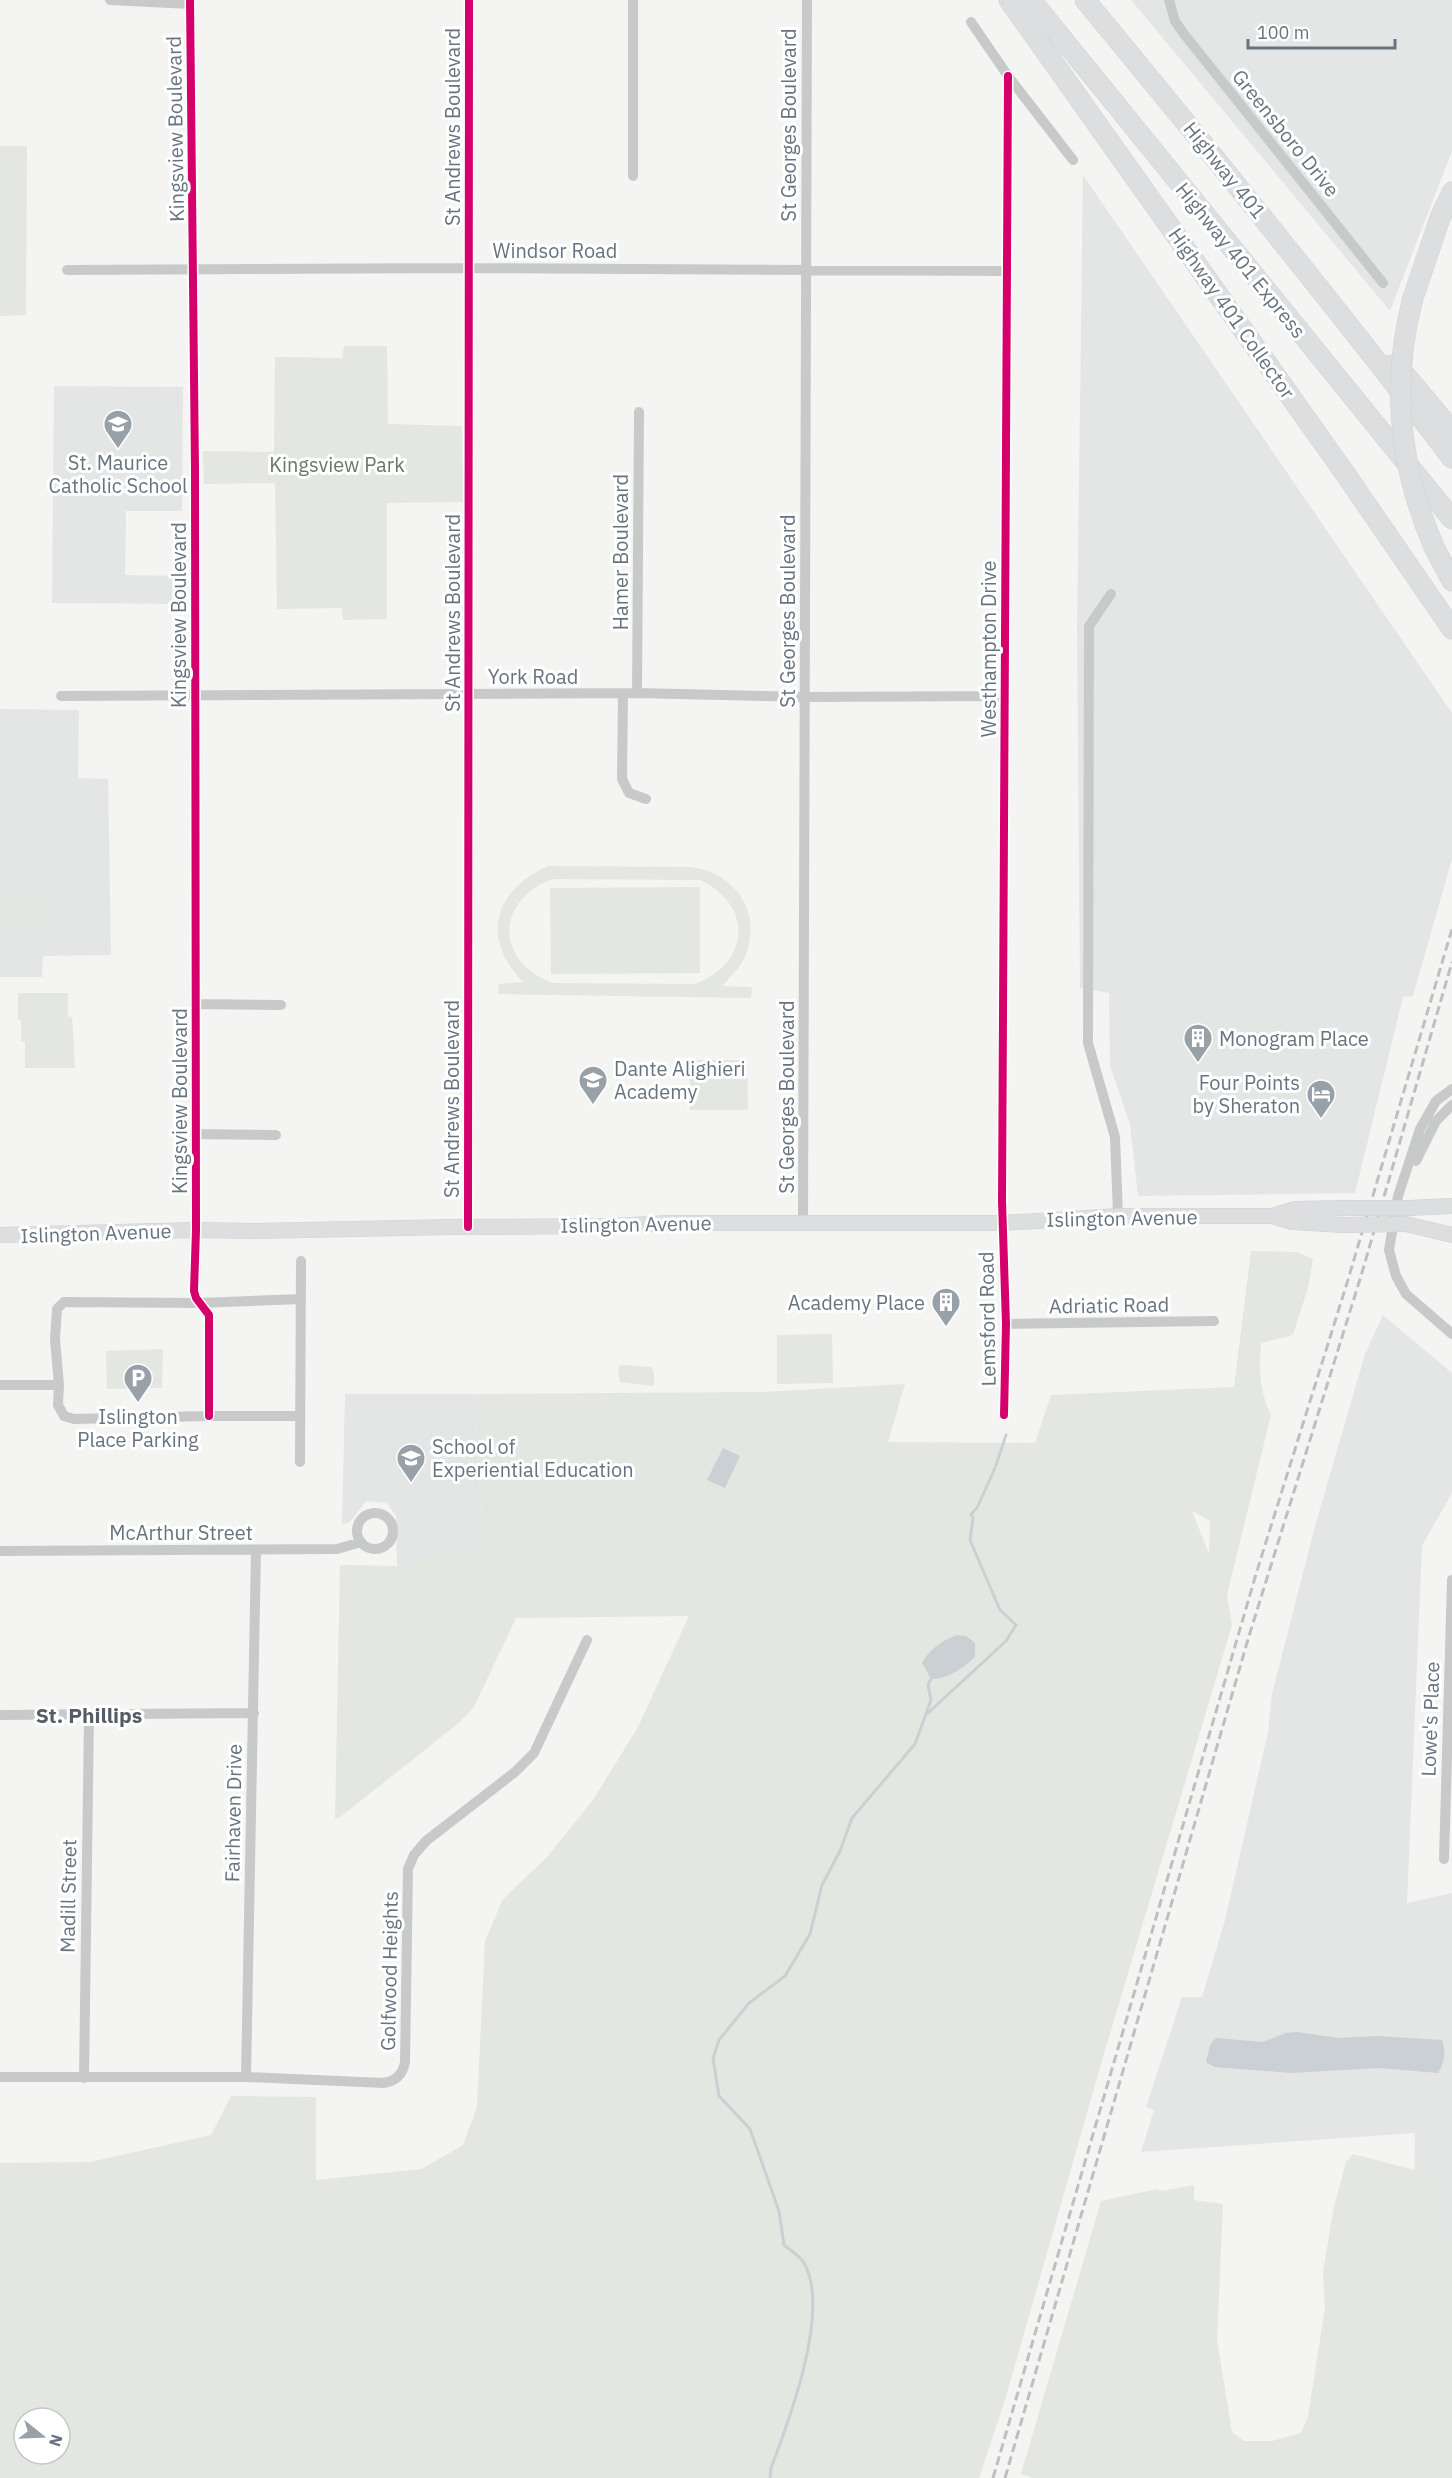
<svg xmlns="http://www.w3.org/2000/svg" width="1452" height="2478" viewBox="0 0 1452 2478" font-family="'IBM Plex Sans',sans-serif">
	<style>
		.built { fill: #e4e6e5 }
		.green { fill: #e4e6e2; fill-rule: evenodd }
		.water { fill: #cad0d3 }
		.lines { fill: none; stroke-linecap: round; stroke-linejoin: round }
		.stream { stroke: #cad0d3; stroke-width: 3 }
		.secondary-casing { stroke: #d1d1d1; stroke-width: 16 }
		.highway-casing { stroke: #d1d2d2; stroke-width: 21 }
		.street { stroke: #c8caca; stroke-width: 10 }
		.secondary { stroke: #dddedf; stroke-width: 15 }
		.highway { stroke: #dddedf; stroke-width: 20 }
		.rail { stroke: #bebfc0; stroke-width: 3; stroke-dasharray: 9 4.5; stroke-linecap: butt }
		.secondary-bridge-casing { stroke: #d1d1d1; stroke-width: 16; stroke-linecap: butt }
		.highway-bridge-casing { stroke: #d1d2d2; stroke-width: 21; stroke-linecap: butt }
		.secondary-bridge { stroke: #dddedf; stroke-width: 15 }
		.highway-bridge { stroke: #dddedf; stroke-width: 20 }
		.cycleway-casing { stroke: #fff; stroke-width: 11 }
		.cycleway { stroke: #d6006c; stroke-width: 8 }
		.labels { text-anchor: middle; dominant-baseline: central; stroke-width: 6; stroke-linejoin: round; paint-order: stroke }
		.street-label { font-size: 20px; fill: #677480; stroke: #fff }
		.poi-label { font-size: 20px; fill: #677480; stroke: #fff; text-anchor: start }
		.park-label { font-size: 20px; fill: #687865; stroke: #fff }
		.neighbourhood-label { font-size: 21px; font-weight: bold; fill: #545d66; stroke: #fff }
	</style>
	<rect width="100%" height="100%" fill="#f4f4f3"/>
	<path class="built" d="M1131,0h321v151l-62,160z
		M1083,175l369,538v146l-39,137 -10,1 -48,196 -217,3 -8,-72 -20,-58 -1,-73 -29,-5 -3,-356z
		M54,386l129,1 -1,124h-56l-1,64 55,1v28l-128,-1z
		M0,709l79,1 -1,68 30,1 3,176 -68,1 -1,21h-42z
		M1383,1315l69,58v120l-30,53 -15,357 45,-10v585h-42l5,-345 -274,19 13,-42 -8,-3 36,-110h20l23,-77 43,-188 4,-38 43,-168 50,-172z
		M345,1394h128l11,147 -87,25 -1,-50 -9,-13 -21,-2 -16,21 -8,3z"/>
	<path class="green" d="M0,146h27l-1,169 -26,1z
		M344,346h43l1,78 74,2 1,76 -76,1v116l-44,1 -1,-12 -65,1 -2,-126 -71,1 -1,-33 71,1 1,-95 67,1z
		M548,866l143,1c45,6 72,46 54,90 -6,12 -15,20 -23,29l30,1 -1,11 -253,-4 1,-10 24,-2c-43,-44 -29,-92 25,-116zM552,879l148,1c54,25 50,84 -5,104l-142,-1c-58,-21 -58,-82 -1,-104z
		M700,887v86l-149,1 -1,-86z
		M43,894l8,2c6,11 4,23 -6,29l-9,-2 -3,-7 2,-15 5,-1z
		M8,895l19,1 -1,33h-18z
		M18,993h50v23l4,1 3,51h-50v-26h-4v-22l-3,-1z
		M690,1060h57l1,50h-58z
		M1251,1251l46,1 16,7 -5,29 -15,47 -32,8c-2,28 -2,47 10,72l-44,180 5,30 -129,432 -98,343 -26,78h-979v-315l90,-1 121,-27 20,-39 85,1v83l106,-11 41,-24 14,-38 8,-166 18,-42 44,-42 46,-57 45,-73 51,-111 -173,2 -42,89 -14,15 -121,96h-4l5,-253 57,1 87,-25 -11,-147 287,-2 145,-8 -17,58 147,1 16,-48 183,-8zM1192,1511l18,10 -1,33zM24,2418h36v36h-36z
		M832,1334l1,49 -56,1v-49z
		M163,1349l-1,39 -55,1 -1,-38z
		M621,1365l30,2 3,4v15l-34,-4 -2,-14z
		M1353,2154l89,23 2,61 8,1v239h-419l-12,-4 80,-273 56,-12 5,2 32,-6v15l29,4 -6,136 15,92 12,9h28l29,-8 7,-17 17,-108 -2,-35 10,-62 13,-49z"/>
	<path class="water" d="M723,1448l17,8 -15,32 -18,-8z
		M957,1635l9,1 9,7v14c-11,10 -28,23 -44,22l-9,-16c8,-15 20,-22 35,-28z
		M1297,2032l41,6 40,-2 64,4c4,12 3,22 -4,33l-59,-5 -88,5 -77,-6 -8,-5 4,-17 6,-7 47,4 22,-9z"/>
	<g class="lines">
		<path class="stream" d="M996,1465l10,-30
			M927,1714l79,-73 10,-16 -16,-15 -30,-70 3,-22 -2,-4 6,-6 18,-40
			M770,2478l1,-10c18,-47 60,-158 33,-205 -4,-7 -14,-13 -20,-18l-5,-34 -29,-82 -31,-33 -6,-38 6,-18 30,-37 36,-27 25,-42 12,-49 18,-34 12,-33 63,-74 16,-44 -3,-15 3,-6"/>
		<g class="secondary-casing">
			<path id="secondary" d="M1409,1208l43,-2
				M1272,1216l20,6 52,3
				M1406,1224l46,11
				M0,1235l196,-5 57,1 199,-4 160,-1 56,-3h334l116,-7h154l23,-7 53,-1"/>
		</g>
		<g class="highway-casing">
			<path id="highway" d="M1009,0l335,472 108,157
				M1031,0l421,519
				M1085,0c125,151 248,303 367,458
				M1413,298l27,-80 12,-26
				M1392,365l15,12 45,54
				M1435,549l17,32"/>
		</g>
		<path class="street" d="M110,0l80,4
			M190,0l5,470 1,760 -2,61 2,7 13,17v101
			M1169,0l6,21 9,13 199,249
			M971,22l37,54 65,84
			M633,176v-176
			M67,270l402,-2 537,3
			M1111,594l-22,32 -1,417 27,94 3,79
			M637,693l2,-281
			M623,694l-1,85 7,14 17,6
			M61,696l576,-3 168,4 200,-1
			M195,1004l86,1
			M1452,1089l-16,12 -16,28 -22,67 -9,54 7,26 10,18 46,40
			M195,1134l81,1
			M1416,1161l20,-40 16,-16
			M803,1223l4,-1223
			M468,1227l1,-1227
			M1006,1324l208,-3
			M0,1385h59l-1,20 6,11 10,3 135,-3h90
			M59,1385l-4,-46 2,-30 7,-7 135,1 102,-4
			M1004,1415l2,-91 -4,-123 6,-1125
			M300,1462l1,-201
			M357 1531a18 18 0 1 1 36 0a18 18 0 1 1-36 0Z
			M0,1551l337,-2 24,-7
			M0,1715l254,-2
			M1444,1859l8,-279
			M0,2077h246l138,6c12,-2 19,-9 21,-21l3,-193 6,-14 12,-14 89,-69 19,-19 53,-113
			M246,2077l10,-527
			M84,2078l5,-363"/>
		<use href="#secondary" class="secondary"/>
		<use href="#highway" class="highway"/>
		<path class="rail" d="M993,2478l263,-904 91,-291 105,-354
			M1005,2478l244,-842 112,-360 91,-314"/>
		<g class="secondary-bridge-casing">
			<path id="secondary-bridge" d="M1348,1208h61
				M1344,1225l62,-1"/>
		</g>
		<g class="highway-bridge-casing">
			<path id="highway-bridge" d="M1413,298c-23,87 -14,169 22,251"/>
		</g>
		<use href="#secondary-bridge" class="secondary-bridge"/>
		<use href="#highway-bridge" class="highway-bridge"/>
		<g class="cycleway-casing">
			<path id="cycleway" d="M190,0l5,470 1,760 -2,61 2,7 13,17v101
				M468,1227l1,-1227
				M1004,1415l2,-91 -4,-123 6,-1125"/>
		</g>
		<use href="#cycleway" class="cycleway"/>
	</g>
	<defs>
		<g id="school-pin" transform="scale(1.5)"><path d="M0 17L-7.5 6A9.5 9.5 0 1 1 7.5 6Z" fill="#98a1a8" stroke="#fff"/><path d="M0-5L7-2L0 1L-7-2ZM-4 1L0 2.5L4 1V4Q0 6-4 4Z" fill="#fff"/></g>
		<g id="building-pin" transform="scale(1.5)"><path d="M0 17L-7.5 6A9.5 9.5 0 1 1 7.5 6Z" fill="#98a1a8" stroke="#fff"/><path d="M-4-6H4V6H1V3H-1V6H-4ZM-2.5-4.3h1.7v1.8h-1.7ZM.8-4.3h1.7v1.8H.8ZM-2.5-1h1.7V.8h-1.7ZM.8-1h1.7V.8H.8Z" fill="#fff"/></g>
		<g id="hotel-pin" transform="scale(1.5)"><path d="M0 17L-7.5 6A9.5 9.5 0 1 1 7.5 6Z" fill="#98a1a8" stroke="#fff"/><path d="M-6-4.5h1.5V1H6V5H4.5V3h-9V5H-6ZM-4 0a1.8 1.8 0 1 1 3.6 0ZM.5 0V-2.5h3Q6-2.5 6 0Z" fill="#fff"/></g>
		<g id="parking-pin" transform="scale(1.5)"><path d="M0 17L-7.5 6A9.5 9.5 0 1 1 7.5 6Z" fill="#98a1a8" stroke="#fff"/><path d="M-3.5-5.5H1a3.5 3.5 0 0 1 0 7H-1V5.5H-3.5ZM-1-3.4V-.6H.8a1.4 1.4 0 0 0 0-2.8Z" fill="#fff"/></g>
	</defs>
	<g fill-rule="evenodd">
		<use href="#school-pin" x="118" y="424"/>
		<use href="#building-pin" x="1198" y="1038"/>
		<use href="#school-pin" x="593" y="1080"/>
		<use href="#hotel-pin" x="1321" y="1094"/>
		<use href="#building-pin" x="946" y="1302"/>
		<use href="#parking-pin" x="138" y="1378"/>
		<use href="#school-pin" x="411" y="1458"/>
	</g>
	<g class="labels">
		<g class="street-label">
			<text transform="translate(788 125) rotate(-90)">St Georges Boulevard</text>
			<text transform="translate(452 127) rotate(-90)">St Andrews Boulevard</text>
			<text transform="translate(175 129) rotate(-91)">Kingsview Boulevard</text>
			<text transform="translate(1286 133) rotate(51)">Greensboro Drive</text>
			<text transform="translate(1225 170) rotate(51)">Highway 401</text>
			<text x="555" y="250">Windsor Road</text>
			<text transform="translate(1241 260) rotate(51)">Highway 401 Express</text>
			<text transform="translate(1232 313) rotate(55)">Highway 401 Collector</text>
			<text transform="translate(620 552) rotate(-90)">Hamer Boulevard</text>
			<text transform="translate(787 611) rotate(-90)">St Georges Boulevard</text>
			<text transform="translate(452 613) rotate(-90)">St Andrews Boulevard</text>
			<text transform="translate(178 615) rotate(-90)">Kingsview Boulevard</text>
			<text transform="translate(988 649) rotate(-90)">Westhampton Drive</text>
			<text x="533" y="676">York Road</text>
			<text transform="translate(786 1097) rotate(-90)">St Georges Boulevard</text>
			<text transform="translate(451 1099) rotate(-90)">St Andrews Boulevard</text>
			<text transform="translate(179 1101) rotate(-90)">Kingsview Boulevard</text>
			<text transform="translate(1122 1218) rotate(-1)">Islington Avenue</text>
			<text transform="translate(636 1224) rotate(-1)">Islington Avenue</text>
			<text transform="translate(96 1233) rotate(-2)">Islington Avenue</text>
			<text transform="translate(1109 1305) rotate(-1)">Adriatic Road</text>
			<text transform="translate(987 1319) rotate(-91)">Lemsford Road</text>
			<text x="181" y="1532">McArthur Street</text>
			<text transform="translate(1430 1719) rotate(-88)">Lowe's Place</text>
			<text transform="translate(233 1813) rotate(-89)">Fairhaven Drive</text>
			<text transform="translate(68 1896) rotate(-89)">Madill Street</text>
			<text transform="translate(389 1971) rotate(-89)">Golfwood Heights</text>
		</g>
		<g class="poi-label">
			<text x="118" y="462" text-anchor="middle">St. Maurice<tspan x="118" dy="23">Catholic School</tspan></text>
			<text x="1219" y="1038">Monogram Place</text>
			<text x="614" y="1068">Dante Alighieri<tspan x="614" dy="23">Academy</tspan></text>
			<text x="1300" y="1082" text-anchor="end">Four Points<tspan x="1300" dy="23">by Sheraton</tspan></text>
			<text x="925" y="1302" text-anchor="end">Academy Place</text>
			<text x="138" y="1416" text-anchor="middle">Islington<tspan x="138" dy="23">Place Parking</tspan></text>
			<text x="432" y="1446">School of<tspan x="432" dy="23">Experiential Education</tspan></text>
		</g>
		<g class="park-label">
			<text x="337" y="464">Kingsview Park</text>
		</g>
		<g class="neighbourhood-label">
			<text x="89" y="1715">St. Phillips</text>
		</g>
	</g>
	<g transform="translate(42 2436) rotate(108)"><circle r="28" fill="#ffffff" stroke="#c2c7cc" stroke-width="1.5"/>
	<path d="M0-4.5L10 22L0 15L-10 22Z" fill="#98a1a8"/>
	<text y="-9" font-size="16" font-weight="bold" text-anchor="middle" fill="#677480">N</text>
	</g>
	<path d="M1248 39v9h147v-9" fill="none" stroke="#677480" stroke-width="3"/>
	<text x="1257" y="39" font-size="18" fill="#677480" stroke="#ffffff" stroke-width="4.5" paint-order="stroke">100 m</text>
</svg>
